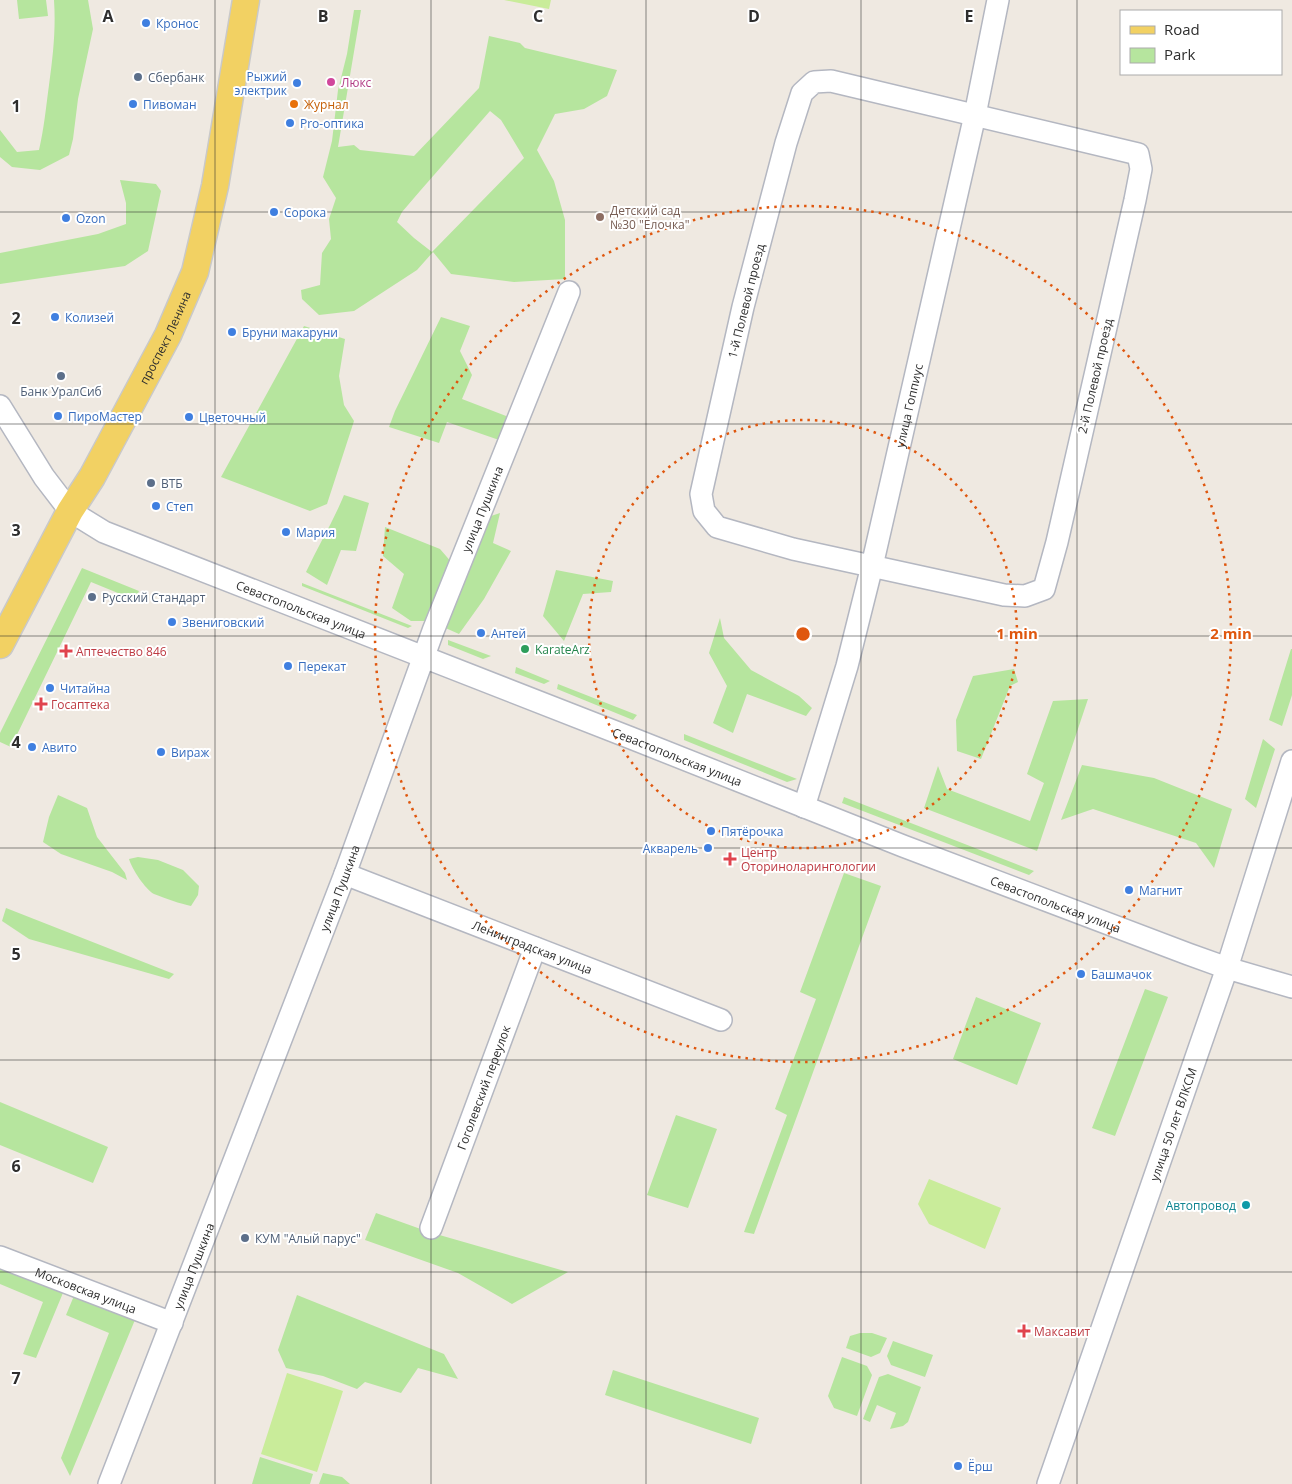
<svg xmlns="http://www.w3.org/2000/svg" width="1292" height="1484" viewBox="0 0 1292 1484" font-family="'Open Sans',sans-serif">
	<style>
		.green { fill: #b6e59e; fill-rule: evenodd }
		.pitch { fill: #c9ec9a }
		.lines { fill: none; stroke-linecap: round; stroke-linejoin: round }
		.minor-casing { stroke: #b4b7c1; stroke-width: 24 }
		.major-casing { stroke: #c9c9c9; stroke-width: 29 }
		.minor { stroke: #fff; stroke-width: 21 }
		.major { stroke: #f2d163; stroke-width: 26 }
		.grid { fill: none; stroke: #2e2e2e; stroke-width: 1; stroke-opacity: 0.55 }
		.ring { fill: none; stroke: #df570e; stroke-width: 2.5; stroke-dasharray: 2.5 5 }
		.shop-dot { fill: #3f7fe0; stroke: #fff; stroke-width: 2 }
		.service-dot { fill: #5c6f8a; stroke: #fff; stroke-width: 2 }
		.hotel-dot { fill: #d1479c; stroke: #fff; stroke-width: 2 }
		.food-dot { fill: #e8710a; stroke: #fff; stroke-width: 2 }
		.education-dot { fill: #8d6e63; stroke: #fff; stroke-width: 2 }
		.leisure-dot { fill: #2e9e5b; stroke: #fff; stroke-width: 2 }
		.health-dot { fill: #e0444e; stroke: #fff; stroke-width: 2 }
		.culture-dot { fill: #0f9aa8; stroke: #fff; stroke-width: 2 }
		.labels { text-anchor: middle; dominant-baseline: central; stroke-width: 4; stroke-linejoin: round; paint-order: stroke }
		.shop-label { font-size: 12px; fill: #366cbe; stroke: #fff; text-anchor: start }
		.service-label { font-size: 12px; fill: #4e5e75; stroke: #fff; text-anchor: start }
		.hotel-label { font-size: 12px; fill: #b23c85; stroke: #fff; text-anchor: start }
		.food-label { font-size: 12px; fill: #c56008; stroke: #fff; text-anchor: start }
		.education-label { font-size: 12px; fill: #785e54; stroke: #fff; text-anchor: start }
		.street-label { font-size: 12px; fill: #2e2e2e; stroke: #fff }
		.leisure-label { font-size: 12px; fill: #27864d; stroke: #fff; text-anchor: start }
		.health-label { font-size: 12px; fill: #be3a42; stroke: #fff; text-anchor: start }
		.culture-label { font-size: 12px; fill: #0d838f; stroke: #fff; text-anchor: end }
		.grid-label { font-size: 16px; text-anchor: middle; font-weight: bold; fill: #2e2e2e; stroke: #fff; stroke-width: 4; stroke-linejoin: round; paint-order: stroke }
		.centre { fill: #df570e; stroke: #fff; stroke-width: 2.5 }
		.ring-label { font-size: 15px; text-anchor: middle; font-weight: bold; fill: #df570e; stroke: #fff; stroke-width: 4; stroke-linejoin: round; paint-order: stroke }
	</style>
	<rect width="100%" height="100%" fill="#efe9e1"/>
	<path class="green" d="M17,0h29l2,16 -29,3z
		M54,0h34l5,29 -15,70 -5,40 -4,16 -29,15 -28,-3 -12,-10v-27l17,22 22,-2c5,-21 7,-43 10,-65 4,-29 7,-56 5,-85z
		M354,10h7l-23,137 16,-2 6,5 54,6 65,-68 10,-52 31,7 5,5 92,22 -10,26 -23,13 -29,5 -18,36 17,31 11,39v59l-51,3 -63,-8 -18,-22 -16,18 -63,41 -35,4 -17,-16 -1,-9 19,-5 2,-32 9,-14 -2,-20 7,-21 -13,-21 9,-36 6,-51 9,-36zM490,111l11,9 23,38 -92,94 -18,-14 -17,-16 5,-10 18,-21z
		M120,180l36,4 5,7 -13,60 -23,15 -125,18v-31l98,-19 28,-10v-21z
		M441,317l29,9 -10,25 12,24 -10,24 49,19 -9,23 -55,-19 -8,21 -50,-16 6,-16z
		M304,326l41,13 -6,37 5,29 10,16 -27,83 -17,7 -89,-34z
		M344,495l25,8 -13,48 -15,-1 -14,35 -21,-13c12,-26 27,-50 38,-77z
		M500,513l-7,30 18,8 -27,48 -25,35 -18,-8 44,-108z
		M385,527l55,22 13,15 -23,57h-19l-19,-13 12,-34 -21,-18z
		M82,568l57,23 -4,9 -44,-18 -80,165 -11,-5v-9z
		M556,570l57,11 -2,11 -28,2 -19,47 -21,-25z
		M302,583l110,43 -4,2 -106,-42z
		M720,618l4,20 27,32 48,26 13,12 -6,8 -59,-22 -14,39 -20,-10 14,-37 -18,-33z
		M448,640l43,16 -8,3 -35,-14z
		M1291,649h1v46l-10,31 -13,-6z
		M516,667l34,14 -6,3 -29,-11z
		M1014,669l4,13 -8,4 -29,73 -24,-8 -1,-31 17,-44z
		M558,684l79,31 -4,5 -76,-31z
		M1088,699l-51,152 -113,-43 14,-42 9,23 83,32 14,-38 -17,-9 26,-73z
		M684,734l113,45 -10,3 -103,-42z
		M1263,739l12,10 -19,59 -11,-9z
		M1082,765l72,13 78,31 -18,59 -18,-25 -103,-34 -32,11z
		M58,795l29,13 10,29 28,36 2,7 -15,-8 -51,-18 -18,-12 6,-25z
		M844,797l190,74 -5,4 -187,-72z
		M138,857l20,3 25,10 16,16 -1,9 -7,11c-10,-2 -27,-8 -37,-12 -9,-5 -22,-25 -25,-35z
		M844,873l37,13 -127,348 -10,-2 43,-117 -12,-6 41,-110 -16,-7z
		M6,908l168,66 -5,5 -140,-40 -27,-18z
		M1145,989l23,8 -53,139 -23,-8z
		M976,997l65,26 -24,62 -64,-26z
		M0,1102l108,45 -15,36 -93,-38z
		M676,1115l41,14 -29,79 -41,-13z
		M376,1213l53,19 139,40 -56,32 -54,-31 -93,-33z
		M0,1263l65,25 -29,70 -13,-4 20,-52 -43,-18z
		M76,1291l61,24 -67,161 -9,-18 48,-125 -43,-18z
		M297,1295l147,59 14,25 -40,-11 -17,25 -36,-11 -8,7 -34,-13 -37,-8 -8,-18z
		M860,1333h12l15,5 -7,15 -9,4 -25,-9 4,-12z
		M893,1341l40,14 -8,22 -34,-12 -4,-9z
		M842,1357l25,9 5,9 -15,41 -23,-8 -6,-12z
		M613,1370l146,48 -8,26 -146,-49z
		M888,1374l33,13 -13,35 -5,4 -13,3 6,-16 -19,-8 -7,17 -7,-3 16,-42z
		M260,1457l53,17 -3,10h-58z
		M323,1473l19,4 8,7h-31z"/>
	<path class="pitch" d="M504,0h47l-2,9z
		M929,1179l72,29 -16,41 -56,-25 -11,-20z
		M287,1373l56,18 -26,81 -56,-18z"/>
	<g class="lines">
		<g class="minor-casing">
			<g id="minor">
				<path d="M831,81l307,73 3,15 -6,31 -78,342 -13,47 -19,7 -21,-1 -211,-46 -76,-22 -13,-16 -3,-17 42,-187 43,-164 16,-50 12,-11z"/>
				<path id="s1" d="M0,406l44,71 26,34 34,21 527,206 272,108 285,108 39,14 65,19"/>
				<path id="s2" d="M804,807l43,-141 25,-100 103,-451 23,-115"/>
				<path id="s3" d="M345,874l376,146"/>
				<path id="s4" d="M431,1228l104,-280"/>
				<path id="s5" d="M0,1257l172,66"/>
				<path id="s6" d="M109,1484l236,-610 88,-243 136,-339"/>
				<path id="s7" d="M1048,1484l179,-516 65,-207"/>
			</g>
		</g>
		<g class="major-casing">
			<g id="major">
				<path id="s8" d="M0,645l70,-134 22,-34 76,-142 27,-63 20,-86 31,-186"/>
			</g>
		</g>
		<use href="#minor" class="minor"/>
		<use href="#major" class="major"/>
	</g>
	<path class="grid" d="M215,0v1484M431,0v1484M646,0v1484M861,0v1484M1077,0v1484M0,212h1292M0,424h1292M0,636h1292M0,848h1292M0,1060h1292M0,1272h1292"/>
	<g class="ring">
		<circle cx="803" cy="634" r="214"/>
		<circle cx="803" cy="634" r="428"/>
	</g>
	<g class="shop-dot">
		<circle cx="146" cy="23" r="5"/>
		<circle cx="297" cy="83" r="5"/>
		<circle cx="133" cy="104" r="5"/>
		<circle cx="290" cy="123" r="5"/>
		<circle cx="274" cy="212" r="5"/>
		<circle cx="66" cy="218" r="5"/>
		<circle cx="55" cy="317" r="5"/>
		<circle cx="232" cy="332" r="5"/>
		<circle cx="58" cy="416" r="5"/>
		<circle cx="189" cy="417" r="5"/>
		<circle cx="156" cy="506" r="5"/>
		<circle cx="286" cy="532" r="5"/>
		<circle cx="172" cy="622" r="5"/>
		<circle cx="481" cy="633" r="5"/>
		<circle cx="288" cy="666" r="5"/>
		<circle cx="50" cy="688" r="5"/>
		<circle cx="32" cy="747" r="5"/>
		<circle cx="161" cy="752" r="5"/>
		<circle cx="711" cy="831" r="5"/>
		<circle cx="708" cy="848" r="5"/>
		<circle cx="1129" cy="890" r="5"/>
		<circle cx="1081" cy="974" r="5"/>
		<circle cx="958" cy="1466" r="5"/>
	</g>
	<g class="service-dot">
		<circle cx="138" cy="77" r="5"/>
		<circle cx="61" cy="376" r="5"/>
		<circle cx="151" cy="483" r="5"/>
		<circle cx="92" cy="597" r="5"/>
		<circle cx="245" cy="1238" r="5"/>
	</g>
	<circle class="hotel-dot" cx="331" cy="82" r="5"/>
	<circle class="food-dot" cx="294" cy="104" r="5"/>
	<circle class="education-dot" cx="600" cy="217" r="5"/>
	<circle class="leisure-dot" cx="525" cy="649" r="5"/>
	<g class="health-dot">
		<path d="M63.5 643.5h5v5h5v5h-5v5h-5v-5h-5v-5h5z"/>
		<path d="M38.5 696.5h5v5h5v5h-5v5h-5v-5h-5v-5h5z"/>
		<path d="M727.5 851.5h5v5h5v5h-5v5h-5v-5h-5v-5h5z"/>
		<path d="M1021.5 1323.5h5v5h5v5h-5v5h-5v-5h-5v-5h5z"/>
	</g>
	<circle class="culture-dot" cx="1246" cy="1205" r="5"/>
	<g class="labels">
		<g class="shop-label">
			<text x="156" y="23">Кронос</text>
			<text x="287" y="76" text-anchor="end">Рыжий<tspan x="287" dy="14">электрик</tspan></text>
			<text x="143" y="104">Пивоман</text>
			<text x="300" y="123">Pro-оптика</text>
			<text x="284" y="212">Сорока</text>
			<text x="76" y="218">Ozon</text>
			<text x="65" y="317">Колизей</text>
			<text x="242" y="332">Бруни макаруни</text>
			<text x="68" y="416">ПироМастер</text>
			<text x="199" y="417">Цветочный</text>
			<text x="166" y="506">Степ</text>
			<text x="296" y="532">Мария</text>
			<text x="182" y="622">Звениговский</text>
			<text x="491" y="633">Антей</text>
			<text x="298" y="666">Перекат</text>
			<text x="60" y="688">Читайна</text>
			<text x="42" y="747">Авито</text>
			<text x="171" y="752">Вираж</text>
			<text x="721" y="831">Пятёрочка</text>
			<text x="698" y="848" text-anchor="end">Акварель</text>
			<text x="1139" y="890">Магнит</text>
			<text x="1091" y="974">Башмачок</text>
			<text x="968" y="1466">Ёрш</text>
		</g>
		<g class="service-label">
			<text x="148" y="77">Сбербанк</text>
			<text x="61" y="391" text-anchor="middle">Банк УралСиб</text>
			<text x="161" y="483">ВТБ</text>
			<text x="102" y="597">Русский Стандарт</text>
			<text x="255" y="1238">КУМ "Алый парус"</text>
		</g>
		<g class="hotel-label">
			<text x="341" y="82">Люкс</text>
		</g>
		<g class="food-label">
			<text x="304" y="104">Журнал</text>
		</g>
		<g class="education-label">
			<text x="610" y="210">Детский сад<tspan x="610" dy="14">№30 "Ёлочка"</tspan></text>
		</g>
		<g class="street-label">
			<text transform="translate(746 301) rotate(-76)">1-й Полевой проезд</text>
			<text stroke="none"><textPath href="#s8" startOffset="349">проспект Ленина</textPath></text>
			<text transform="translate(1095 376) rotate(-77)">2-й Полевой проезд</text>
			<text stroke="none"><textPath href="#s2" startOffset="415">улица Гоппиус</textPath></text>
			<text stroke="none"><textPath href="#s6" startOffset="1044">улица Пушкина</textPath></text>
			<text stroke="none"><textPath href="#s1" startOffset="378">Севастопольская улица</textPath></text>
			<text stroke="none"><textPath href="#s1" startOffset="782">Севастопольская улица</textPath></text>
			<text stroke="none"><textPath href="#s6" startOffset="639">улица Пушкина</textPath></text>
			<text stroke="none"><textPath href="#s1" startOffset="1188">Севастопольская улица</textPath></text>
			<text stroke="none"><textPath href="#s3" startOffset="201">Ленинградская улица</textPath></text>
			<text stroke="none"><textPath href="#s4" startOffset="150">Гоголевский переулок</textPath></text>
			<text stroke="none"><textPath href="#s7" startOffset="381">улица 50 лет ВЛКСМ</textPath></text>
			<text stroke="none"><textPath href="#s6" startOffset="234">улица Пушкина</textPath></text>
			<text stroke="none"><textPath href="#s5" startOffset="92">Московская улица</textPath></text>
		</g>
		<g class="leisure-label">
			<text x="535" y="649">KarateArz</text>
		</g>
		<g class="health-label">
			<text x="76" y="651">Аптечество 846</text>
			<text x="51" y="704">Госаптека</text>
			<text x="741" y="852">Центр<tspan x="741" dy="14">Оториноларингологии</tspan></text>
			<text x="1034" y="1331">Максавит</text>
		</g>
		<g class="culture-label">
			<text x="1236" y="1205">Автопровод</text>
		</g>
	</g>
	<g class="grid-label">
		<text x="108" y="22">A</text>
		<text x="323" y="22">B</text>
		<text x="538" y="22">C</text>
		<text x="754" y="22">D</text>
		<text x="969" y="22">E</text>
		<text x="16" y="112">1</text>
		<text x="16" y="324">2</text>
		<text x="16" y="536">3</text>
		<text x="16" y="748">4</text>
		<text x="16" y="960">5</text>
		<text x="16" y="1172">6</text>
		<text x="16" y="1384">7</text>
	</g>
	<circle cx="803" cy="634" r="8" class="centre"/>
	<g class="ring-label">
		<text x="1017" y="639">1 min</text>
		<text x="1231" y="639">2 min</text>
	</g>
	<rect x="1120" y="10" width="162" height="65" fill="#ffffff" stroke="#ababab"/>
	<rect x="1130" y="26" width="25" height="8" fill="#f2d163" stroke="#ababab"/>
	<text x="1164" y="35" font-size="15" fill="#2e2e2e">Road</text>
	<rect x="1130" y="48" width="25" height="15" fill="#b6e59e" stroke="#ababab"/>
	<text x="1164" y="60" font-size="15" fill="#2e2e2e">Park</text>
</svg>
